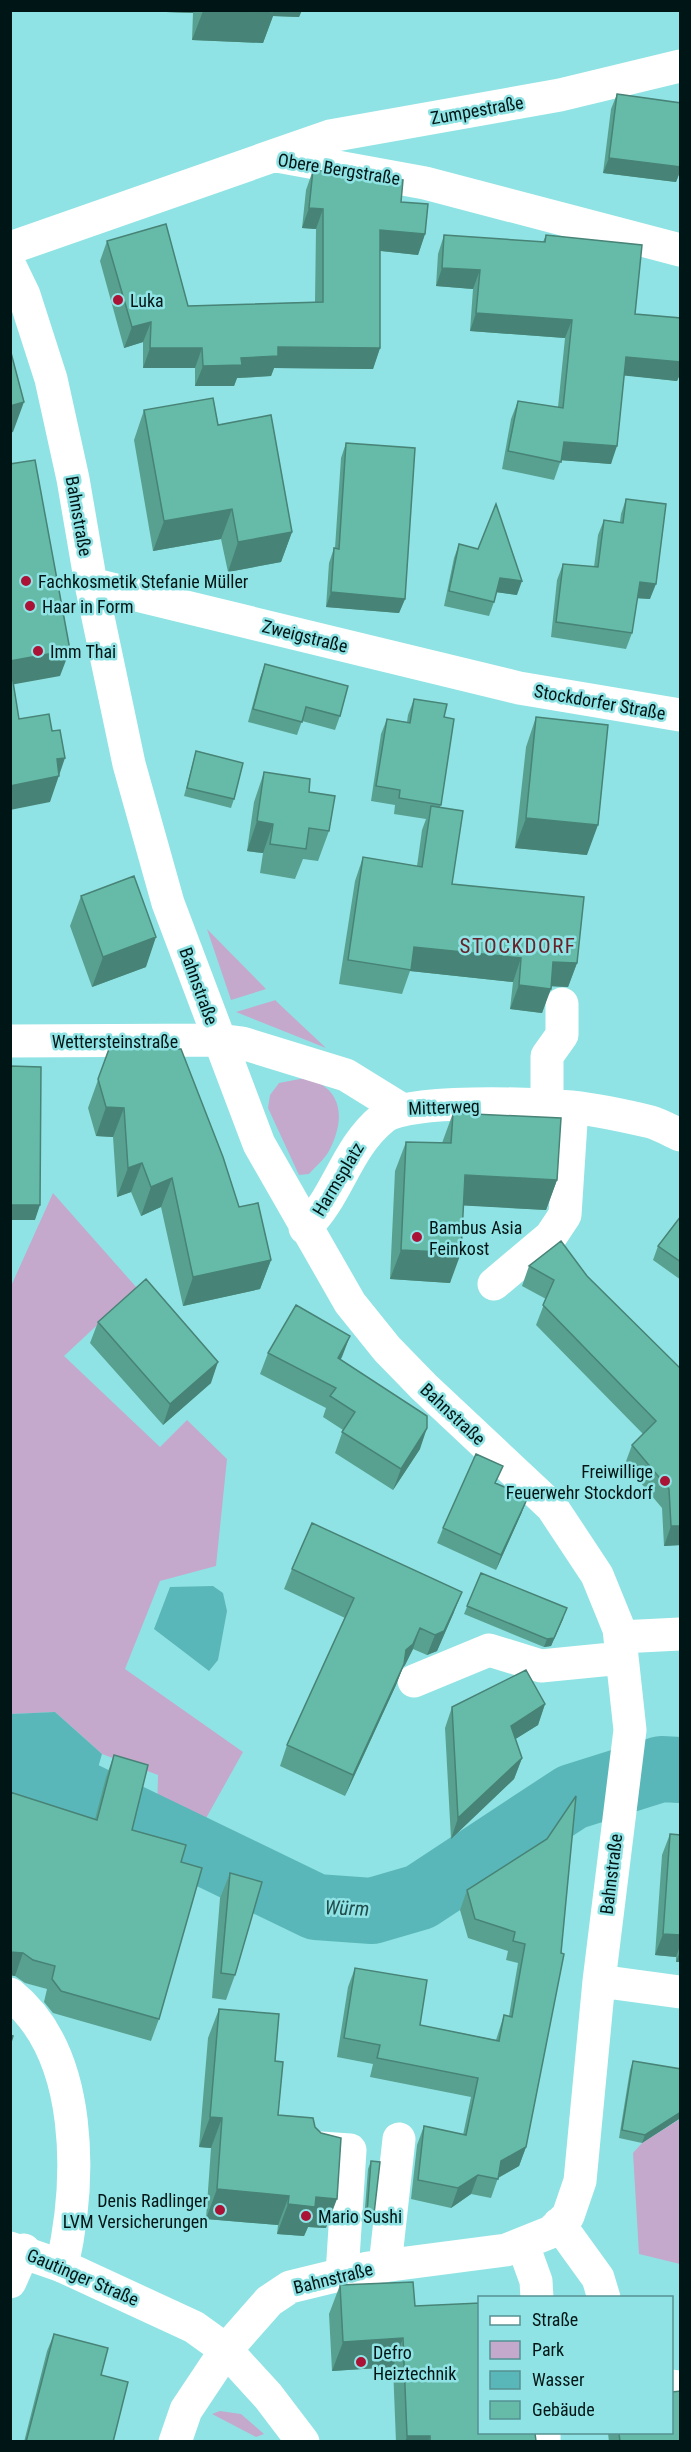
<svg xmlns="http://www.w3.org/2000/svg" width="691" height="2452" viewBox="0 0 691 2452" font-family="'Roboto Condensed',sans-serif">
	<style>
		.green { fill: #c4a9cd }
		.water { fill: #5ab7b9 }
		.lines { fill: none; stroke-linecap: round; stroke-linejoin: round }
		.river { stroke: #5ab7b9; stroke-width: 66 }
		.minor { stroke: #fff; stroke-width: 33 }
		.major { stroke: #fff; stroke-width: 33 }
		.wall { fill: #58a190 }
		.shaded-wall { fill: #478376 }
		.building { fill: #66bba8; stroke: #478376; stroke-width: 1.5 }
		.poi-dot { fill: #aa1336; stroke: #90e3e4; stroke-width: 2 }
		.labels { text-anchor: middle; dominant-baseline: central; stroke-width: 5; stroke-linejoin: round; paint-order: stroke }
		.street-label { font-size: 18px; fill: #001616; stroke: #90e3e4 }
		.poi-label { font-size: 18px; fill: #001616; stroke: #90e3e4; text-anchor: start }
		.water-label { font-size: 20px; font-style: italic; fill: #214c4c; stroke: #90e3e4 }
		.quarter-label { font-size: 21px; letter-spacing: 1.5px; fill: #67222a; stroke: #90e3e4 }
	</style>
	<rect width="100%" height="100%" fill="#90e3e4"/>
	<path class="green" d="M207,929l59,60 -35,11z
		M276,1000v1l50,47 -90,-36z
		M305,1078c37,9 41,39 25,71 -4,9 -14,17 -21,25l-10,1 -31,-67 2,-13 9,-12z
		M53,1193l84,95 -73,68 96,91 27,-27 40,39 -11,107 -56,15 -35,88 118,83 -43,77 -43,-13 1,-41 -56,-21 -47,-42 -44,2v-428z
		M680,2119v145l-41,-10 -6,-101 9,-10z
		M220,2411l21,3 23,20 -8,3 -44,-23z"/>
	<path class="water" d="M213,1586l10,7 4,18 -9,49 -9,11 -55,-42 16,-42z
		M55,1712l47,42 -21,72 -36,-12 -34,-22v-78z"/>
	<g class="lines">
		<path class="river" d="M10,1759l306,148 56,4 48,-14 152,-100 89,-28 19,1"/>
		<path class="minor" d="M277,156l148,27 255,67
			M10,248l320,-112 230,-41 120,-29
			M10,266l14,29 27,84 22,100 18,105 38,180 39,139 91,241 91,159 37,46 37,38 128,120 45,68 22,54 11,101 -31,251 -19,200 -12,35 -17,16 -45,18 -138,18 -78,19 -21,14 -43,49 -40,60 -11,32
			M91,584l428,104 161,27
			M10,1041l209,-1 23,3 104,32 55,34
			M547,1107v-51l15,-21v-31
			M305,1228c34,-33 40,-79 78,-110 24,-20 153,-14 188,-11 26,3 55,9 80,15 10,3 20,9 29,13
			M494,1284l57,-48 14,-21 7,-108
			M620,1637l60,-3
			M414,1681l75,-31 52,16 81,-8
			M599,1981l81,11
			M10,1994c75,60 71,188 52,272
			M321,2148l29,2 -8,124
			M559,2224l39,54 6,20
			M523,2245l13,36 1,17
			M385,2266l14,-127
			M10,2282l14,-32
			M672,2386l8,1
			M544,2432v10"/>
		<path class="major" d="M10,2248l52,18 132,61 32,23 42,46 35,46"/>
	</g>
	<path class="wall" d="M166,10h136l-3,7 -26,-1 -10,27 -71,-3 1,-27 -27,-1z
		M617,94l64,9v66l-5,13 -73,-9 8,-64z
		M313,170l88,32 24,32 -7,21 -38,-4v97l-7,21 -99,-1 -3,8 -34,2 -3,8h-39v-18h-52v-26l-19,6 -24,-87 7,-20 81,65 127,-4 1,-73 -14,-1 4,-38z
		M444,235l99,7 3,-7 89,79 46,4v54l-4,9 -53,-6 -13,89 -50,-4 -7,20 -52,-11 9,-50 7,-18 40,6 7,-69 -95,-7 3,-42 -37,-3 2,-32z
		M144,410l74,15 74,107 -11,30 -53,10 -7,-33 -68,12 -19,-111z
		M346,443l59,156 -6,14 -73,-6 3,-44 5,-15h1l6,-90z
		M626,499l24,100 -13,-1 -5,35 -6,16 -75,-12 6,-57 6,-16 31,3 4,-32 6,-15 16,2 1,-8z
		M459,544l58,51 -21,-3 -2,10 -5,14 -45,-10 10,-48z
		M265,664l75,52 -5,14 -33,-9 -5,14 -49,-13 12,-44z
		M414,699l30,18 -3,88 -1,2 12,77 125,79 -9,24 -17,-1 -9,27 -32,-4 3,-27 -103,-11 -8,23 -63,-10 16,-103 8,-24 54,9 5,-36 4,-11 -32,-5 1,-9 -24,-4 10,-67 6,-15 20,3 1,-7z
		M536,717l51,138 -72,-7 11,-101z
		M196,751l38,48 -3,9 -47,-12z
		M264,772l45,20 20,39 -11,30 -15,-2 -8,20 -35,-6 3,-20 -16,-2 7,-49z
		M81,896l65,71 -54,20 -22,-61z
		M109,1049l130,158 32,53 -11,29 -77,17 -22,-99 -20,9 -10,-24 -14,5 -4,-60 -17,-1 -8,-28z
		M453,1113l104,67 -11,30 -82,-5 -14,78 -60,-4 5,-108 11,-29 36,1z
		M681,1216v64l-28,-20 5,-14z
		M529,1266l58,10 94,93v176l-17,1 -2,-38 -37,-44 7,-19 11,-11 -107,-109 10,-26 -24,-13z
		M98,1322l113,61 -48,42 -73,-82z
		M350,1336l-10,24 80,89 -27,41 -58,-37 8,-23 -20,-13 3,-9 -66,-34 8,-21z
		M497,1483l25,29 -26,58 -59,-27 6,-15z
		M292,1569l162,43 -17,39 -10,4 -14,-6 -8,16 -2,2 -7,18 -51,111 -65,-30 7,-21 58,-127 -61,-29z
		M481,1573l86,35 -16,38 -7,1 -80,-33z
		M545,1704l-7,21 -23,14 7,19 -8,21 -63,60 -6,-111 7,-21z
		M114,1755l18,75 49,32 -22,157 -8,22 -98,-28 -9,-11 3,-13 -22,-6 -10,-7 -5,-1v-183l85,27 11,-42z
		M670,1834l11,1v127h-5v-5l-21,-2 7,-100z
		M547,1839l-21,308 -7,19 -21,12 -7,20 -20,-4 -20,14 -40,-9 6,-54 7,-19 39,9 8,-38 -101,-20 3,-13 -36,-7 11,-70 7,-19 65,57 76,15 8,-25 5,1 9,-53 -12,-3 2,-9 -40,-13 -8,-28 7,-20z
		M230,1873l5,102 -9,25 -14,-2 8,-100z
		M219,2009l56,52 3,54 48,113 -18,-1 -4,9 -27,-2 1,-9 -72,-6 5,-71 -12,-1 9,-109z
		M633,2061l48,8v46l-2,4 -37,24 -23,-5 11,-68z
		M371,2161l3,53 -3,8 -7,-1 4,-52z
		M340,2285l75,21 121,135 12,1h-152l-3,-75 -61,4 -3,-57z
		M54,2334l47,41 12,67h-89l23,-91z
		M608,2433h64l9,9h-72z"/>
	<path class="shaded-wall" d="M166,10h28l-1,3 -27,-1z
		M302,10l-3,7 -26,-1 -10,27 -71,-3 11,-29z
		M609,158l72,9v2l-5,13 -73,-9z
		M309,208l14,1 -7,20 -14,-1z
		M380,230l45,4 -7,21 -45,-5z
		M442,268l38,2 -7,19 -37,-3z
		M476,313l96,7 -7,18 -95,-7z
		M151,322l-8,20 -19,6 8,-21z
		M278,347l102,1 -7,21 -99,-1 -3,8 -34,2 -3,8h-39l8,-20z
		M150,348h52l-7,20h-52z
		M626,357l55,5v10l-4,9 -58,-6z
		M24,402l-11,30 -3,1v-27z
		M564,442l53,4 -6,18 -53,-4z
		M232,509l-11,30 -68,12 11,-30z
		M292,532l-11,30 -53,10 10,-30z
		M500,578l22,3 -5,14 -22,-3z
		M640,582l16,2 -6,15 -16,-1z
		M331,592l74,7 -6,14 -73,-6z
		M70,650l-10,26 -50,9v-24z
		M65,758l-15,44 -40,8v-24l47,-27z
		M526,818l72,7 -11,30 -72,-7z
		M257,821l16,3 -10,29 -16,-2z
		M156,937l-10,30 -54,20 11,-30z
		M414,947l107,11 -8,24 -103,-11z
		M553,962l24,1 -9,24 -23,-1z
		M519,985l32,4 -9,24 -32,-4z
		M106,1107l18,1 -11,29 -17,-1z
		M142,1163l-11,29 -14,5 11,-29z
		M465,1175l92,5 -11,30 -92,-5z
		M172,1178l-11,29 -20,9 10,-29z
		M10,1205h30l-5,15h-25z
		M401,1250l60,3 -11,30 -60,-4z
		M271,1260l-11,29 -77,17 10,-29z
		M350,1336l-8,21 -12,22 8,-21z
		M218,1362l-7,21 -48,42 7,-21z
		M427,1428l-7,21 -27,41 8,-21z
		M528,1497l-6,15 -26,58 5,-15z
		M671,1526h10v19l-17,1z
		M462,1592l-8,20 -17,39 -10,4 8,-20z
		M564,1617l-13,29 -7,1 3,-8z
		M420,1628l-7,21 -8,16 -2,2 -7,18 -51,111 8,-21 53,-125z
		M545,1704l-7,21 -35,22 8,-21z
		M522,1758l-8,21 -63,60 7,-21z
		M663,1934l18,1v8l-5,14 -21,-2z
		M681,1949v13h-5z
		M10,1952l13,1 -8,23 -5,-1z
		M681,2112l-2,7 -37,24 3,-8z
		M210,2117l12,1 -11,30 -12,-1z
		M526,2147l-7,19 -23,13 5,-18z
		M478,2175l-7,19 -20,14 7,-20z
		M217,2189l72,7 -11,29 -72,-6z
		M316,2197l21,2 -11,29 -18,-1 -4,9 -27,-2 11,-30z
		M403,2338l-10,29 -61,4 11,-29z
		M407,2436h23l-2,6h-23z"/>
	<path class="building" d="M203,10h71v3z
		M617,94l64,9v64l-72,-9z
		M313,170l90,10 -2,22 27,2 -3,30 -45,-4v118l-102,-1v9l-37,2 1,7 -39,1 -1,-18h-52l1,-26 -19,5 -25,-86 59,-17 22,82 135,-4v-93l-14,-1z
		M444,235l101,7 1,-7 96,10 -7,69 46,4v44l-55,-5 -9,89 -53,-4 -3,20 -53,-11 10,-50 45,7 9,-88 -96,-7 4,-43 -38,-2z
		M10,349l14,53 -14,4z
		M213,398l5,27 53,-10 21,117 -54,10 -6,-33 -68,12 -20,-111z
		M346,443l69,5 -10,151 -74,-7 3,-44 5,1z
		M35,460l35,190 -60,11v-197z
		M626,499l40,5 -10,80 -16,-2 -8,51 -76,-11 7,-58 35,3 6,-47 19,3z
		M496,504l26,77 -22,-3 -6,24 -45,-11 10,-47 19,5z
		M10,663l9,56 30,-5 3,17 8,-1 5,28 -8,1 2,17 -49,10z
		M265,664l83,22 -8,30 -34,-9 -4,15 -49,-13z
		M414,699l33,5 -3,13 10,2 -13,86 -42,-7 1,-8 -24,-4 11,-67 23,4z
		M536,717l72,8 -10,100 -72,-7z
		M196,751l47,12 -9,36 -47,-11z
		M264,772l46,7 -1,13 26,4 -6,35 -20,-3 -3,21 -36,-5 3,-20 -16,-3z
		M431,806l32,5 -11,73 132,13 -7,66 -24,-1 -2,27 -32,-4 2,-27 -107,-11 -3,23 -63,-10 15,-103 59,10z
		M134,876l22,61 -53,20 -22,-61z
		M109,1049h72l42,108 16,50 19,-4 13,57 -78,17 -21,-99 -21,9 -9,-24 -14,5 -4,-60 -18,-1 -8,-28z
		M10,1066l31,1 -1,138h-30z
		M453,1113l108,5 -4,62 -92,-5 -4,78 -60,-3 5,-108 45,1z
		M681,1216v46l-23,-16z
		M561,1241l26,35 94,93v157h-10l-2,-37 -37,-44 24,-24 -113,-116 11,-25 -25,-14z
		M146,1279l72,83 -48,42 -72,-82z
		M296,1305l54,31 -12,22 89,58v12l-26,41 -59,-37 13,-20 -25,-16 6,-8 -68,-35z
		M476,1454l27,12 -8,17 33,14 -27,58 -58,-27z
		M312,1523l150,69 -18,39 -9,4 -15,-7 -7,16 -7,6 -2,14 -51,111 -66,-30 67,-147 -62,-29z
		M481,1573l86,35 -13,30 -7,1 -80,-33z
		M526,1670l19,34 -34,22 11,32 -64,60 -6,-111z
		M114,1755l34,10 -16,65 54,15 -5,17 21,6 -43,151 -98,-28 -9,-12 3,-13 -22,-6 -10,-7 -13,-1v-160l87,28z
		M576,1796l-15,157 3,1 -38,193 -25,14 -3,18 -20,-4 -20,13 -40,-8 6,-54 42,9 12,-57 -101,-20 3,-13 -36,-7 11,-70 72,12 -7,45 79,16 5,-26 8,2 13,-73 -12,-3 2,-9 -40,-13 -8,-29 80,-51z
		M670,1834l11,1v100l-18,-1z
		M230,1873l32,9 -27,93 -14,-2z
		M219,2009l60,5 -4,47 8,1 -5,53 35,3 2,9 6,6 20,5 -4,61 -21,-2 -1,10 -27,-3 1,-8 -72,-7 5,-71 -12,-1z
		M10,2035l3,1 -3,9z
		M633,2061l48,8v43l-36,23 -23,-5z
		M371,2161l9,1 -6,52 -7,-1z
		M413,2282l2,24 65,-3v130h55l1,8h12v1h-118v-6h-23l-4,-98 -60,4 -3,-57z
		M54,2334l54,14 -7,27 27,7 -15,60h-87z
		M681,2391v51h-61l-1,-9h53v-41z"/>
	<g class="poi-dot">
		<circle cx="118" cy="300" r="6"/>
		<circle cx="26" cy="581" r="6"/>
		<circle cx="30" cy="606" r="6"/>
		<circle cx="38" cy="651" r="6"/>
		<circle cx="417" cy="1237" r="6"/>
		<circle cx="665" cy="1481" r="6"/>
		<circle cx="220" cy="2210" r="6"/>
		<circle cx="306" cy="2216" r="6"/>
		<circle cx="361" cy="2362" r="6"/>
	</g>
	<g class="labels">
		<g class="street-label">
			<text transform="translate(477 110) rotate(-10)">Zumpestraße</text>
			<text transform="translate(339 169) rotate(9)">Obere Bergstraße</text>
			<text transform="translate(79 516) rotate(80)">Bahnstraße</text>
			<text transform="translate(305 636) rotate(14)">Zweigstraße</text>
			<text transform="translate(600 702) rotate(10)">Stockdorfer Straße</text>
			<text transform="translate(199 986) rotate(70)">Bahnstraße</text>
			<text x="115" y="1041">Wettersteinstraße</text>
			<text transform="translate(444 1107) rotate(-2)">Mitterweg</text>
			<text transform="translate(338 1179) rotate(-59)">Harmsplatz</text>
			<text transform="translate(453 1414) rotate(43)">Bahnstraße</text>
			<text transform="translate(611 1874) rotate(-83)">Bahnstraße</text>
			<text transform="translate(83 2277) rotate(23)">Gautinger Straße</text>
			<text transform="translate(333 2278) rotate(-14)">Bahnstraße</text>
		</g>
		<g class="poi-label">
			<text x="130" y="300">Luka</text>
			<text x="38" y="581">Fachkosmetik Stefanie Müller</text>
			<text x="42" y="606">Haar in Form</text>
			<text x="50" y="651">Imm Thai</text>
			<text x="429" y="1227">Bambus Asia<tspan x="429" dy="21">Feinkost</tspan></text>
			<text x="653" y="1471" text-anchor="end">Freiwillige<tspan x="653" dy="21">Feuerwehr Stockdorf</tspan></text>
			<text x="208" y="2200" text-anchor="end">Denis Radlinger<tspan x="208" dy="21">LVM Versicherungen</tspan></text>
			<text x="318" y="2216">Mario Sushi</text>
			<text x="373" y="2352">Defro<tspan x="373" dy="21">Heiztechnik</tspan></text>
		</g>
		<g class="water-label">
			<text transform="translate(347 1908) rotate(2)">Würm</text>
		</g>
		<g class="quarter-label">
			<text x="518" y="946">STOCKDORF</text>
		</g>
	</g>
	<rect width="691" height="2452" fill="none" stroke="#001616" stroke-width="24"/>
	<rect x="478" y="2296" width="195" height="138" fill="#90e3e4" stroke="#569192" stroke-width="1.5"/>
	<rect x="490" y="2316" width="30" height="9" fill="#ffffff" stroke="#569192" stroke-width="1.5"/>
	<text x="532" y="2326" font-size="18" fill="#001616">Straße</text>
	<rect x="490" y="2341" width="30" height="18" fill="#c4a9cd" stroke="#569192" stroke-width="1.5"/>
	<text x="532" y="2356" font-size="18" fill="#001616">Park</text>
	<rect x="490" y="2371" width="30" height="18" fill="#5ab7b9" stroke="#569192" stroke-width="1.5"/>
	<text x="532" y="2386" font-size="18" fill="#001616">Wasser</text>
	<rect x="490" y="2401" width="30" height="18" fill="#66bba8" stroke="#569192" stroke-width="1.5"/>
	<text x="532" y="2416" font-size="18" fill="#001616">Gebäude</text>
</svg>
